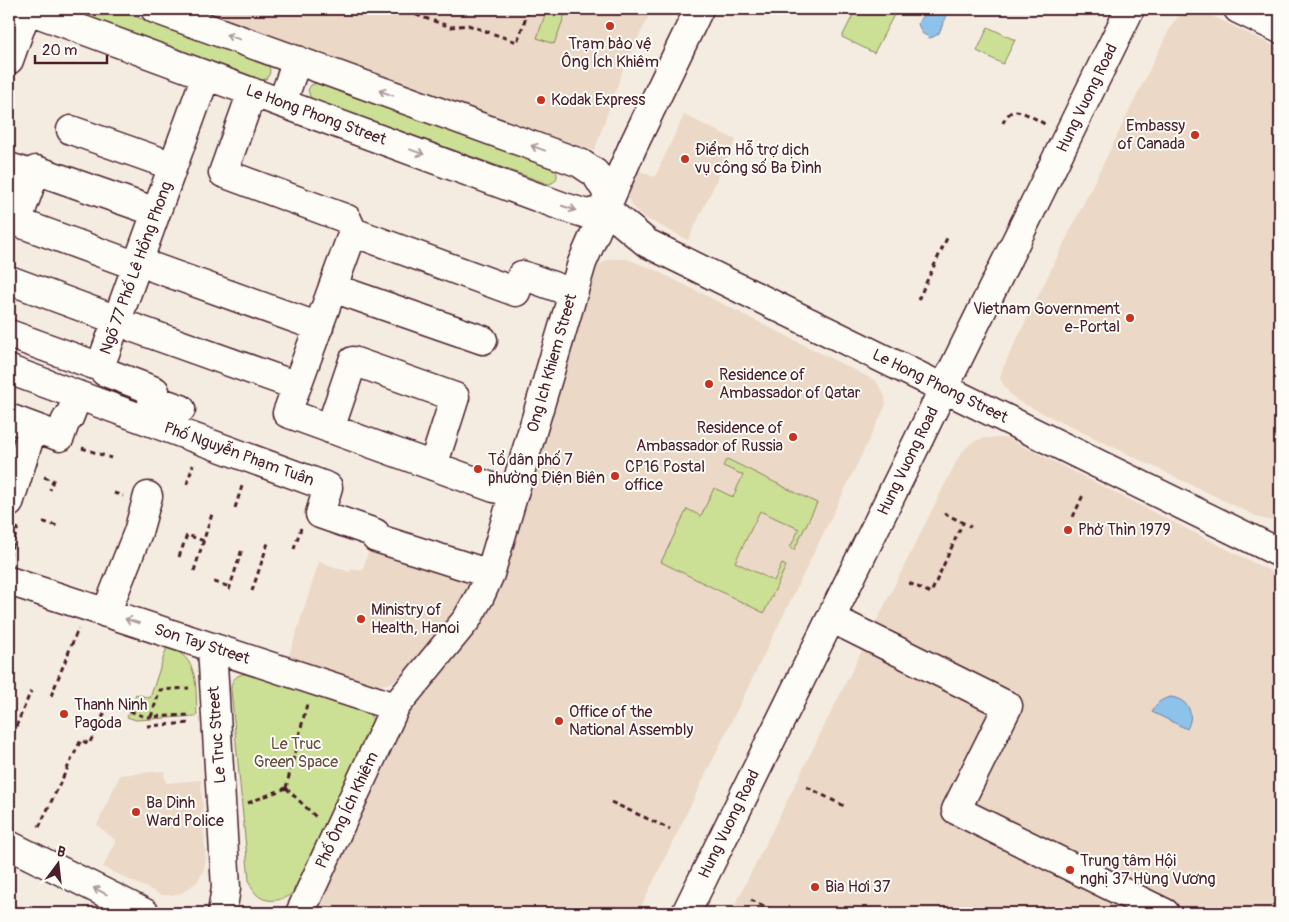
<svg xmlns="http://www.w3.org/2000/svg" width="1289" height="922" viewBox="0 0 1289 922" font-family="Pangolin,sans-serif">
	<style>
		.built { fill: #ebd8c6 }
		.green { fill: #cce095; stroke: #8b8060 }
		.water { fill: #8dc2eb; stroke: #72819e }
		.lines { fill: none; stroke-linecap: round; stroke-linejoin: round }
		.minor-casing { stroke: #4a1f2b; stroke-width: 31 }
		.major-casing { stroke: #4a1f2b; stroke-width: 31 }
		.path { stroke: #4a1f2b; stroke-width: 3; stroke-dasharray: 5 4; stroke-linecap: butt }
		.minor { stroke: #fdfcf7; stroke-width: 28 }
		.major { stroke: #fdfcf7; stroke-width: 28 }
		.oneway { stroke: #ac999b }
		.poi-dot { fill: #c8321e; stroke: #fdfcf7; stroke-width: 2 }
		.labels { text-anchor: middle; dominant-baseline: central; stroke-width: 4; stroke-linejoin: round; paint-order: stroke }
		.poi-label { font-size: 16px; fill: #4a1f2b; stroke: #fdfcf7; text-anchor: start }
		.street-label { font-size: 16px; fill: #4a1f2b; stroke: #fdfcf7 }
		.park-label { font-size: 16px; fill: #6a4f46; stroke: #fdfcf7 }
	</style>
	<rect width="100%" height="100%" fill="#f5ece1"/>
	<filter id="ink" filterUnits="userSpaceOnUse"><feTurbulence type="fractalNoise" baseFrequency=".02" numOctaves="2"/><feDisplacementMap in="SourceGraphic" scale="10" xChannelSelector="R" yChannelSelector="G"/><feConvolveMatrix kernelMatrix="1 2 1 2 8 2 1 2 1" color-interpolation-filters="sRGB"/></filter>
	<g filter="url(#ink)">
		<path class="built" d="M199,9h453l-29,61 -29,81z
			M1193,11l15,3 72,35v468l-3,2 -9,1 -8,-2 -242,-117 -8,-7 -7,-10 -3,-6 2,-8 11,-23 159,-323 6,-7 7,-4z
			M684,115l52,25 -48,100 -41,-21 -12,-9 -8,-14v-5l10,-21 18,7z
			M609,259h18l28,11 221,111 9,15 1,9 -248,508h-324l88,-192 80,-101 16,-25 6,-15 87,-303 8,-12z
			M986,438h21l273,138v337h-549l226,-453 6,-9 7,-7 7,-4z
			M372,541l103,34 -8,15 -21,32 -29,37 -20,21 -11,4 -12,2 -86,-27 31,-97 31,10 2,-4 10,3z
			M164,771l2,12 35,-3 4,69 1,11 -3,12 -6,10 -15,11 -10,2h-10l-9,-4 -50,-24 13,-26 -19,-16 23,-50z"/>
		<path class="green" d="M64,9h50l153,55c4,4 4,10 -1,15l-5,1z
			M547,9h20l-13,35 -17,-6z
			M856,9h41l-23,44 -32,-16z
			M988,27l27,13 -12,24 -26,-13z
			M317,83l237,85c6,7 3,15 -6,16l-236,-85 -2,-3 -2,-6 3,-5z
			M727,459l90,44 -23,47 -4,-2 9,-19 -39,-18 -25,51 39,19 8,-17 4,2 -22,47 -103,-51 26,-53 14,7 13,-28 19,9 10,-22 -20,-9z
			M167,647c34,10 28,41 30,69l-61,4 -9,-3 9,-23 14,4z
			M243,674h4l120,39 3,2 4,6 -79,170c-12,11 -34,15 -43,-3 -2,-2 -2,-5 -3,-8l-18,-191c0,-8 4,-13 12,-15z"/>
		<path class="water" d="M932,9h18l-11,24 -4,3 -5,2 -8,-5 -4,-9c2,-7 5,-9 12,-11z
			M1171,697c18,3 24,17 16,32l-35,-17c4,-9 9,-13 19,-15z"/>
		<g class="lines">
			<g class="minor-casing">
				<path id="minor" d="M26,9l538,198 23,7 19,-5
					M155,9l425,154 15,10 12,19 -1,17
					M1238,9l42,20
					M9,60l18,-51
					M252,92l-29,81 124,46 6,13
					M282,103l15,-43
					M71,130l102,36
					M9,167l25,8
					M606,209l41,34 633,310
					M353,232l-66,181 207,75 20,5
					M353,232l163,60 6,-17 51,18
					M137,266l-120,-44 19,-52 120,42
					M155,268l164,59
					M9,280l108,40
					M333,288l150,52
					M134,328l163,58
					M9,334l91,33
					M9,369l3,2 316,116 -8,27 55,19 1,5 114,36
					M181,409l-29,-10 3,-8 -50,-19 -5,-5 106,-292
					M9,418l51,19 6,-17 3,-2 9,-23
					M330,429l23,-68 102,36 -22,69
					M9,503l24,-76
					M9,581l386,126
					M106,613l32,-81 10,-36
					M831,618l177,88 -52,104 209,103
					M212,647l14,241 -4,25
					M300,913l95,-206 72,-88 13,-23 10,-22 92,-311 51,-117 66,-137
					M686,913l444,-904"/>
			</g>
			<g class="major-casing">
				<path id="major" d="M9,845l136,68"/>
			</g>
			<path class="path" d="M399,9l52,18 17,-2 49,17 12,-33
				M9,109l6,2
				M1003,123c2,-5 6,-11 12,-12 6,-1 25,10 31,14
				M918,300l30,-64
				M82,448l29,10
				M44,477l9,3 -3,10
				M187,484l6,-19
				M114,493l9,3
				M235,508l8,-25
				M944,513l27,14
				M1073,517l10,-22
				M44,523v-1l14,4
				M294,549l7,-21
				M9,557l9,-30
				M179,557l8,-22 17,6
				M194,571l18,-57
				M214,582l16,5
				M909,583l22,10 32,-71
				M229,590l13,-41
				M252,591l17,-51
				M51,696l27,-67
				M130,711l15,6 46,-2
				M151,717l9,-27 29,-2
				M147,726l44,-3
				M9,743l22,-52
				M807,787l39,20
				M286,788l21,-84
				M286,788l30,29
				M611,802l59,27
				M248,803l38,-15
				M9,806l5,-13
				M39,827l42,-87 8,4 18,-36
				M751,900l28,13"/>
			<use href="#minor" class="minor"/>
			<use href="#major" class="major"/>
		</g>
		<defs><path id="oneway-shaft" d="M-6 0H5M1.5-3L5.5 0L1.5 3" fill="none" stroke-width="1.6" stroke-linecap="round" stroke-linejoin="round" transform="scale(1.25)"/></defs>
		<g class="oneway">
			<use href="#oneway-shaft" transform="translate(233 37) rotate(-160)"/>
			<use href="#oneway-shaft" transform="translate(386 93) rotate(-160)"/>
			<use href="#oneway-shaft" transform="translate(538 148) rotate(-160)"/>
			<use href="#oneway-shaft" transform="translate(417 152) rotate(20)"/>
			<use href="#oneway-shaft" transform="translate(569 208) rotate(18)"/>
			<use href="#oneway-shaft" transform="translate(132 621) rotate(-162)"/>
			<use href="#oneway-shaft" transform="translate(100 891) rotate(-154)"/>
		</g>
	</g>
	<g class="poi-dot">
		<circle cx="610" cy="26" r="5"/>
		<circle cx="541" cy="100" r="5"/>
		<circle cx="1195" cy="135" r="5"/>
		<circle cx="685" cy="159" r="5"/>
		<circle cx="1130" cy="318" r="5"/>
		<circle cx="709" cy="384" r="5"/>
		<circle cx="793" cy="437" r="5"/>
		<circle cx="478" cy="469" r="5"/>
		<circle cx="615" cy="476" r="5"/>
		<circle cx="1068" cy="530" r="5"/>
		<circle cx="361" cy="619" r="5"/>
		<circle cx="64" cy="714" r="5"/>
		<circle cx="559" cy="721" r="5"/>
		<circle cx="136" cy="812" r="5"/>
		<circle cx="1070" cy="870" r="5"/>
		<circle cx="815" cy="887" r="5"/>
	</g>
	<g class="labels">
		<g class="poi-label">
			<text x="610" y="44" text-anchor="middle">Trạm bảo vệ<tspan x="610" dy="18">Ông Ích Khiêm</tspan></text>
			<text x="551" y="100">Kodak Express</text>
			<text x="1185" y="126" text-anchor="end">Embassy<tspan x="1185" dy="18">of Canada</tspan></text>
			<text x="695" y="150">Điểm Hỗ trợ dịch<tspan x="695" dy="18">vụ công số Ba Đình</tspan></text>
			<text x="1120" y="309" text-anchor="end">Vietnam Government<tspan x="1120" dy="18">e-Portal</tspan></text>
			<text x="719" y="375">Residence of<tspan x="719" dy="18">Ambassador of Qatar</tspan></text>
			<text x="783" y="428" text-anchor="end">Residence of<tspan x="783" dy="18">Ambassador of Russia</tspan></text>
			<text x="488" y="460">Tổ dân phố 7<tspan x="488" dy="18">phường Điện Biên</tspan></text>
			<text x="625" y="467">CP16 Postal<tspan x="625" dy="18">office</tspan></text>
			<text x="1078" y="530">Phở Thìn 1979</text>
			<text x="371" y="610">Ministry of<tspan x="371" dy="18">Health, Hanoi</tspan></text>
			<text x="74" y="705">Thanh Ninh<tspan x="74" dy="18">Pagoda</tspan></text>
			<text x="569" y="712">Office of the<tspan x="569" dy="18">National Assembly</tspan></text>
			<text x="146" y="803">Ba Dinh<tspan x="146" dy="18">Ward Police</tspan></text>
			<text x="1080" y="861">Trung tâm Hội<tspan x="1080" dy="18">nghị 37 Hùng Vương</tspan></text>
			<text x="825" y="887">Bia Hơi 37</text>
		</g>
		<g class="street-label">
			<text transform="translate(1087 98) rotate(-64)">Hung Vuong Road</text>
			<text transform="translate(316 115) rotate(20)">Le Hong Phong Street</text>
			<text transform="translate(136 268) rotate(-70)">Ngõ 77 Phố Lê Hồng Phong</text>
			<text transform="translate(552 363) rotate(-74)">Ong Ich Khiem Street</text>
			<text transform="translate(940 386) rotate(26)">Le Hong Phong Street</text>
			<text transform="translate(239 454) rotate(20)">Phố Nguyễn Phạm Tuân</text>
			<text transform="translate(908 461) rotate(-64)">Hung Vuong Road</text>
			<text transform="translate(202 644) rotate(18)">Son Tay Street</text>
			<text transform="translate(217 735) rotate(-94)">Le Truc Street</text>
			<text transform="translate(347 810) rotate(-65)">Phố Ông Ích Khiêm</text>
			<text transform="translate(729 824) rotate(-64)">Hung Vuong Road</text>
		</g>
		<g class="park-label">
			<text x="296" y="744">Le Truc<tspan x="296" dy="18">Green Space</tspan></text>
		</g>
	</g>
	<rect width="1289" height="922" fill="none" stroke="#fdfcf7" stroke-width="30"/>
	<rect x="15" y="15" width="1259" height="892" fill="none" stroke="#4a1f2b" stroke-width="2" filter="url(#ink)"/>
	<g transform="translate(58 864) rotate(15)" stroke="#fdfcf7" stroke-width="4" paint-order="stroke">
	<path d="M0-4L9 19L0 12L-9 19Z" fill="#4a1f2b"/>
	<text y="-8" font-size="14" font-weight="bold" text-anchor="middle" fill="#4a1f2b">B</text>
	</g>
	<path d="M35 55v8h72v-8" fill="none" stroke="#4a1f2b" stroke-width="2.5"/>
	<text x="42" y="55" font-size="15" fill="#4a1f2b" stroke="#fdfcf7" stroke-width="4" paint-order="stroke">20 m</text>
</svg>
